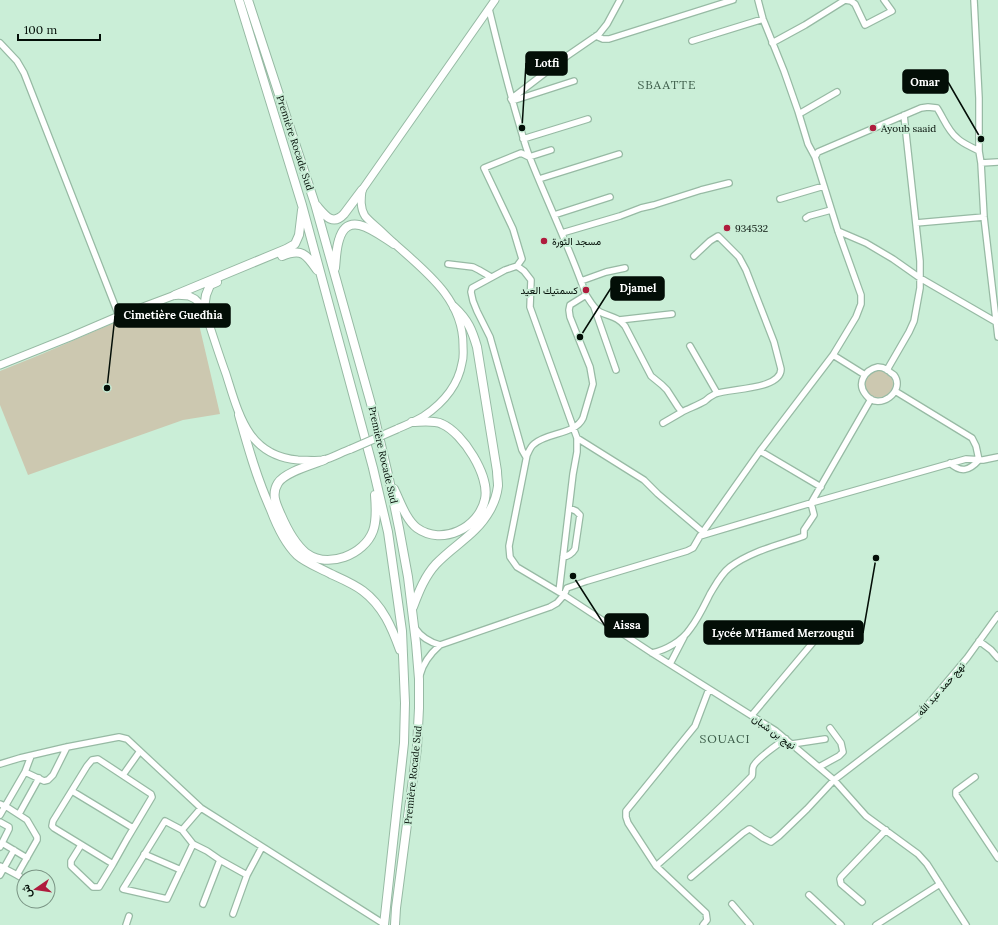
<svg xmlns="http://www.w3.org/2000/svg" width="998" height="925" viewBox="0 0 998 925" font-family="Lora,Vazirmatn,serif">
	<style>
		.green { fill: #ccc8b0 }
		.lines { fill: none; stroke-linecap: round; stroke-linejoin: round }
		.minor-casing { stroke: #97baa4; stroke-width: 8 }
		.major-casing { stroke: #97baa4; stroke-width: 9 }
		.highway-casing { stroke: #97baa4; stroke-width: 10 }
		.minor { stroke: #fff; stroke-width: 5.5 }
		.major { stroke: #fff; stroke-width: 7 }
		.highway { stroke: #fff; stroke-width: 8 }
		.major-bridge-casing { stroke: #97baa4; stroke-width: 9; stroke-linecap: butt }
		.major-bridge { stroke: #fff; stroke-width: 7 }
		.poi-dot { fill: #af1b3d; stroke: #caeed7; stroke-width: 1.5 }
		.labels { text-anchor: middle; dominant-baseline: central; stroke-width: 4; stroke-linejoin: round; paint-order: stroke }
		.poi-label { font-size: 10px; fill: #030e07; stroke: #caeed7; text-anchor: start }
		.street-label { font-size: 10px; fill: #030e07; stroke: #caeed7 }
		.quarter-label { font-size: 12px; letter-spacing: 1px; fill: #3e5e4b; stroke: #caeed7 }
		.leader { fill: none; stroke: #030e07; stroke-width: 1.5 }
		.callout-dot { fill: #030e07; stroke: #caeed7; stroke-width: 1.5 }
		.callout { fill: #030e07; stroke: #030e07; stroke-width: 1.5 }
		.callout-label { font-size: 11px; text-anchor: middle; font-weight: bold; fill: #fff }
	</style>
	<rect width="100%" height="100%" fill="#caeed7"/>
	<path class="green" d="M162,306l7,21 29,-7 22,94 -37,6 -155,55 -28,-70v-34l42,-17 81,-35z
		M865 384a14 14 0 1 1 28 0a14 14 0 1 1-28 0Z"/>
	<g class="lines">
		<g class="minor-casing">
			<path id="minor" d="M758,0l5,19 21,52 14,40 10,33 7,13
				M974,0l5,98v53l2,12 3,54 14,120
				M489,9c9,37 18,74 29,111 4,13 7,26 12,38 18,46 40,90 56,137l-16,10 -1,5 1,7 20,50 3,17 -10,34c-8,17 -36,14 -49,26 -3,2 -5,7 -7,11l-18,91 1,11 7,10 47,28 3,-7 20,-7 100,-30 6,-3 7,-12 60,-85 73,-96 23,-38 5,-13v-9l-23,-64 -23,-74 3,-5 103,-44 7,-1 9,1c6,9 11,23 20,30 6,6 15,9 22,13
				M596,36l7,3h6l124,-39
				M692,41l71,-22
				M0,43l17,18 7,12 95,243
				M772,43l33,-18 40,-25 6,1 4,3 10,21 27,-14 -8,-11
				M511,99l56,-43 32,-22 8,-10 13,-24
				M512,101l62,-20
				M799,114l38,-22
				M523,139l65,-20
				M981,163l17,-1
				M539,179l80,-25
				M780,199l44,-13
				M554,215l56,-18
				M806,218l3,-2 22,-6
				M916,223l68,-6
				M838,231l28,12 27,16 27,19 76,44
				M562,233l58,-17 21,-8 13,-3 47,-15 28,-7
				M448,264l25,3 6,3 12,7
				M517,266l5,-7 -9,-30 -29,-61 37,-15 8,4 22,-7
				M581,281l25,-9 19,-4
				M586,295c4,6 8,14 14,17 10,5 17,4 25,14l26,50 11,9 5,5 11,17 4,5c8,-4 16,-7 23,-11 3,-3 6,-5 10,-7 15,-6 66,-4 66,-25l-7,-27 -28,-72 -7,-13 -21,-21 -8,5 -16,15
				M594,307l22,63
				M619,320l44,-5 9,-1
				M690,346l27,47
				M833,355l32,20
				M878,367c6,0 6,1 11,4 0,1 4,3 5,4 12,16 -15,37 -28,20 -10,-12 -1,-25 12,-28z
				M887,370l22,-38 5,-11 6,-33v-27l-16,-146
				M895,391l77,47 4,8 3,14c-10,11 -18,13 -29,3
				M663,423l19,-11
				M577,438l67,42 14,14 46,39
				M760,451l61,36
				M526,457l-4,-7 -32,-113 -13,-26 -4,-10 -2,-9 1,-4 33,-18 12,-4 7,5 7,9 -1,27 47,131v14l-4,22 -14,118
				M700,536l111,-33 155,-44 17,1 15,-3
				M563,557c6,-1 9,-3 12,-8l5,-34 -4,-4 -7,-3
				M415,628c6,9 14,14 25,17
				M979,641l12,9 7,8
				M652,653c14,-3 30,-12 38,-24 8,-10 14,-23 20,-35 6,-10 11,-20 20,-27 21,-16 49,-22 74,-31v-6l10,-15 -3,-12 60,-104
				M670,664l14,-27
				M420,675c3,-12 11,-22 20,-30l110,-38 7,-4 7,-8 88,58 124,78 58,49 32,36 52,38 9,10 39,61
				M752,715l63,-75
				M792,744l33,-5
				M0,764l20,-6 47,-11 52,-10 8,2 74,69 183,116
				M819,767l20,-11 4,-4 -2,-9 -11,-15
				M25,772l6,-16
				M123,775l17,-24
				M975,777l-19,14v4l42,63
				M72,791l61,37
				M0,804l7,3 20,13 10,17v3l-20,35 7,4
				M201,808l-19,22 -17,-9 -42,68 44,10 26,-55 14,7 13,9
				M19,814l20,-36
				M0,815l25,-43 19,9 4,-1 5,-5 14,-28
				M0,822l9,5v2l-9,18
				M182,830l11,14
				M2,843l25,15
				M81,845l-10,16v5l22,21h6l14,-23 14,-25 25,-42 -1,-3 -53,-35 -6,1 -5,6 -34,55 -1,5 2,2 59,36
				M144,854l37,16
				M0,866l17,9
				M656,866c33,-29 65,-58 96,-90 1,-3 0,-6 1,-9 2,-7 26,-24 33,-28
				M0,875l14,-25
				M691,877l52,-44 6,-4h1l13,9 8,4 8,-6 28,-27 27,-29 85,-65 48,-57 31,-43
				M809,895l32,30
				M862,902l-21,-18 -1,-5 1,-2 45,-47
				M203,904l17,-44 27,15 15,-28
				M732,904l18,21
				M233,914l14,-39
				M126,925l3,-9
				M703,925l4,-5 -1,-7 -50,-47 -28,-43 -2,-6v-6l69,-85 14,-37
				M876,925l64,-41"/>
		</g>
		<g class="major-casing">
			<path id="major" d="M0,365l70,-28 49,-21 56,-21 14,1 6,3 9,9c7,22 14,44 22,66 13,41 22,82 72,86 9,0 17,1 25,0 9,-2 19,-8 28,-11
				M397,429c9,-4 19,-8 27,-13 19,-13 34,-30 38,-53 2,-6 1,-12 1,-18 0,-53 -49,-81 -82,-114 -5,-5 -11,-9 -16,-15 -5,-8 -4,-17 -3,-26l133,-190"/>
		</g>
		<g class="highway-casing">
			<path id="highway" d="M239,0l63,205 47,174 24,89 15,64 8,56 6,43 3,72 -1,40 -20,182
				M248,0l67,204 58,207 16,68 10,49 9,49 8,66 3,36v29l-2,40 -21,160 -1,17
				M316,205c8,9 16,22 28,9l18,-24
				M282,256c20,-8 24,-2 35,14
				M335,268c1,-9 1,-19 4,-28 9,-32 39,-6 55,4
				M175,295l111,-46 9,-5 4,-9 3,-25
				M204,308l2,-13 4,-10 7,-3
				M239,415c9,32 18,64 32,95 6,16 13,32 26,45 9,8 23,13 34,19 11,5 23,10 32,17 20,15 29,37 37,59
				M324,460c-12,5 -39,12 -46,23 -7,11 -2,21 3,32 6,14 13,28 25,38 22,16 58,2 67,-22 4,-11 3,-24 2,-36
				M394,489c6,12 12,31 23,39 25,18 62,0 68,-29 5,-23 -22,-66 -43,-75 -8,-4 -21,-2 -30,-2
				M413,607c6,-16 12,-31 23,-43 19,-20 40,-29 54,-54 4,-7 7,-16 8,-24 0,-5 -1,-10 -1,-15l-20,-124c-5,-17 -9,-27 -23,-40"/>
		</g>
		<use href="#minor" class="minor"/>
		<use href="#major" class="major"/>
		<use href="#highway" class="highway"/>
		<g class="major-bridge-casing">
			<path id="major-bridge" d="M351,449l46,-20"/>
		</g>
		<use href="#major-bridge" class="major-bridge"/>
	</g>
	<g class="poi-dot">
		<circle cx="873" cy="128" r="4"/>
		<circle cx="727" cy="228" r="4"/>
		<circle cx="544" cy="241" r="4"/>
		<circle cx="586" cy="290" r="4"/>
	</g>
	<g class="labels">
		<g class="poi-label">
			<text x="881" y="128">Ayoub saaid</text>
			<text x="735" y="228">934532</text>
			<text x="552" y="241">مسجد الثورة</text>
			<text x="578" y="290" text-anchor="end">كسمتيك العيد</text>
		</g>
		<g class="street-label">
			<text transform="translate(295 143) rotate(72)">Première Rocade Sud</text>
			<text transform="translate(383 455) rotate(77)">Première Rocade Sud</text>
			<text transform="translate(941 689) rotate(-49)">نهج حمد عبد الله</text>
			<text transform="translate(774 732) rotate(36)">نهج بن شبان</text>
			<text transform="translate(413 775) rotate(-84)">Première Rocade Sud</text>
		</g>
		<g class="quarter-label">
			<text x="667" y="84">SBAATTE</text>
			<text x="725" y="738">SOUACI</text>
		</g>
	</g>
	<path class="leader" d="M522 128L526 63M981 139L948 82M580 337L611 288M107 388L115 316M573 576L605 626M876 558L863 633"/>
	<g class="callout-dot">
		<circle cx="522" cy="128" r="4"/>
		<circle cx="981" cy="139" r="4"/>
		<circle cx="580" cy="337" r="4"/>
		<circle cx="107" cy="388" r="4"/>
		<circle cx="573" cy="576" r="4"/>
		<circle cx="876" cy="558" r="4"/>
	</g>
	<g class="callout">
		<rect x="526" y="52" width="41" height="23" rx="4"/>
		<rect x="903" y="70" width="45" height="23" rx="4"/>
		<rect x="611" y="277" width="53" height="23" rx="4"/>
		<rect x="115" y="304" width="115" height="23" rx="4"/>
		<rect x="605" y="614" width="43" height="23" rx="4"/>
		<rect x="704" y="621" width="159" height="23" rx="4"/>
	</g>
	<g class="callout-label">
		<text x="547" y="67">Lotfi</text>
		<text x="925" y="86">Omar</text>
		<text x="638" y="292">Djamel</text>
		<text x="173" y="319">Cimetière Guedhia</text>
		<text x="627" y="629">Aissa</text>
		<text x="783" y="637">Lycée M'Hamed Merzougui</text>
	</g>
	<g transform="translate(36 889) rotate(257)"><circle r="19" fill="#caeed7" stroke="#7a9484"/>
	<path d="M0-3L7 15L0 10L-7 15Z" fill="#af1b3d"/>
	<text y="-6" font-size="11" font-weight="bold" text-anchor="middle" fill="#030e07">ش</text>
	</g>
	<path d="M18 34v6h82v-6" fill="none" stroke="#030e07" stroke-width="2"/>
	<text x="24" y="34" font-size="12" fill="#030e07" stroke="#caeed7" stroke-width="3" paint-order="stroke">100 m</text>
</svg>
